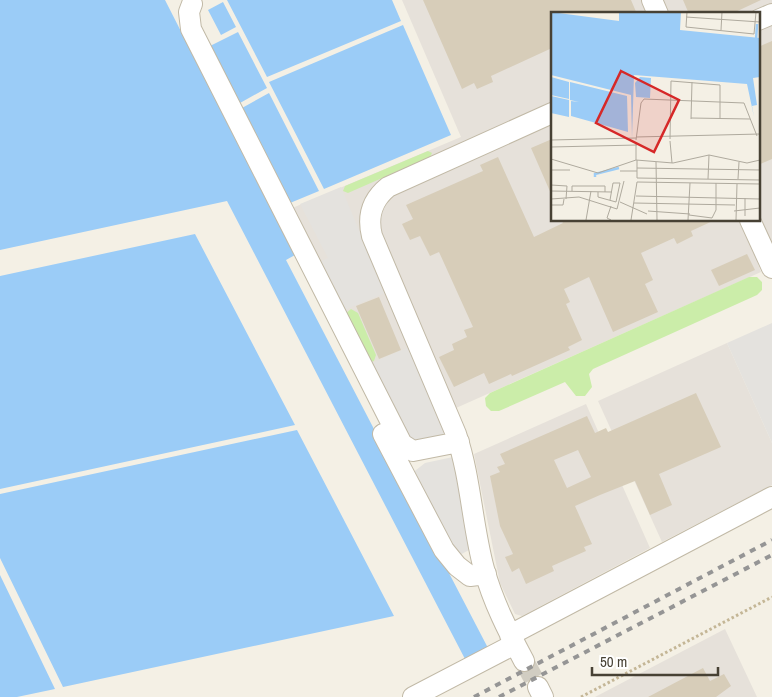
<svg xmlns="http://www.w3.org/2000/svg" width="772" height="697" viewBox="0 0 772 697" font-family="'Archivo Narrow',sans-serif">
	<style>
		.industrial { fill: #e6e1da; fill-rule: evenodd }
		.green { fill: #cbeda9 }
		.parking { fill: #e4e2de }
		.water { fill: #9bccf7 }
		.building { fill: #d7cdb9; fill-rule: evenodd }
		.lines { fill: none; stroke-linecap: round; stroke-linejoin: round }
		.minor-tunnel { stroke: #d1cdc2; stroke-width: 20; stroke-dasharray: 20 10; stroke-linecap: butt }
		.minor-casing { stroke: #c1b9a6; stroke-width: 22 }
		.path { stroke: #c4b696; stroke-width: 3; stroke-dasharray: 2.5 2.5; stroke-linecap: butt }
		.minor { stroke: #fff; stroke-width: 20 }
		.rail { stroke: #959595; stroke-width: 4; stroke-dasharray: 6 6; stroke-linecap: butt }
		.inset-river { fill: none; stroke: #9bccf7; stroke-width: 2.5 }
		.inset-road { fill: none; stroke: #afaa9e; stroke-width: 1 }
		.view { fill: #d62828; fill-opacity: 0.15; stroke: #d62828; stroke-width: 2.5 }
		.inset-edge { fill: none; stroke: #474134; stroke-width: 2.5 }
	</style>
	<rect width="100%" height="100%" fill="#f4f0e5"/>
	<path class="industrial" d="M402,0h370v255l-15,6 4,11 -323,144 -27,30 -121,-237 171,-72zM552,14h206v206h-206z
		M727,343l45,100v42l-110,57 -64,-141z
		M586,404l64,144 -128,68 -7,-2 -15,-31 -26,-129z
		M725,629l32,68h-162z"/>
	<path class="green" d="M428,151l4,2 -2,4 -82,36 -5,-2 2,-5z
		M749,277h8l5,5v8l-5,5 -164,74 -4,5 3,13 -7,9h-9l-11,-14 -66,29h-8l-5,-5 -1,-8 5,-5z
		M351,309l7,4 18,42 -2,6 -3,1 -26,-48z"/>
	<path class="parking" d="M341,187l44,106 -43,18 -25,-48 11,-5 -28,-54z
		M772,323v120l-45,-100z
		M409,347l38,91 -36,8 -42,-82z
		M453,457l16,93 -15,8 -43,-84 14,-11z"/>
	<path class="water" d="M0,0h165l130,255 -9,5 202,388 -23,11 -238,-458 -227,49z
		M227,0h165l9,21 -134,56z
		M223,2l13,25 -15,8 -13,-25z
		M403,25l48,110 -127,54 -55,-107z
		M238,32l29,56 -27,15 -30,-57z
		M269,93l50,98 -29,12 -48,-95z
		M195,234l100,191 -295,64v-213z
		M297,430l97,186 -331,71 -63,-129v-64z
		M0,575l55,114 -38,8h-17z"/>
	<path class="building" d="M423,0h208l6,14h-85v34l-61,28 2,6 -16,7 -3,-6 -12,6z
		M683,0h78l-30,14h-42z
		M772,41v118l-14,6v-118z
		M552,139v57l-21,-48z
		M498,157l36,80 29,-14 -2,-3h154l-24,11 2,5 -16,8 -3,-6 -33,15 12,27 -8,4 13,28 -45,20 -24,-55 -25,12 6,13 -4,2 16,36 -14,7 2,3 -58,26 -1,-2 -22,10 -5,-11 -30,14 -15,-30 15,-7 -2,-6 15,-7 -3,-7 9,-3 -34,-75 -9,4 -10,-20 -10,4 -8,-16 11,-5 -7,-14 77,-34 -3,-6z
		M747,254l8,16 -36,16 -8,-16z
		M379,297l22,53 -22,9 -23,-53z
		M696,393l25,54 -62,27 13,31 -22,10 -15,-34 -35,14 -25,11 17,38 -8,3 2,4 -34,15 2,5 -28,13 -7,-16 -7,4 -7,-15 8,-3 -13,-28 -10,-50 10,-4 -3,-5 8,-3 -5,-10 87,-38 8,17 11,-5 2,4zM578,450l13,27 -24,11 -13,-28z
		M703,668l7,13 14,-7 7,12 -15,11h-68z"/>
	<g class="lines">
		<path class="minor-tunnel" d="M524,661l14,26"/>
		<g class="minor-casing">
			<path id="minor" d="M652,0l6,14
				M192,4l-3,8 2,17 211,415 11,7 46,-9
				M758,20l14,-6
				M750,220l22,48
				M383,434l61,116 13,16 13,10 16,-2
				M510,635l262,-138
				M524,661c-16,-30 -31,-59 -40,-92 -12,-44 -13,-91 -28,-135l-84,-198c-5,-20 0,-36 16,-49l164,-74
				M538,687l5,10
				M413,697l102,-53"/>
		</g>
		<path class="path" d="M581,697l191,-100"/>
		<use href="#minor" class="minor"/>
		<path class="rail" d="M474,697l298,-157
			M499,697l273,-142"/>
	</g>
	<g transform="translate(551 12)">
		<rect width="209" height="209" fill="#f4f0e5"/>
		<path d="M0,0l68,9v-9h62l-1,18 80,8v39l-7,1 4,27 -5,1 2,11 -7,-33 -113,-9 -2,63 -1,-43 -80,-20zM0,65l18,5v17l-18,-4zM89,65l11,1 -1,20 -14,-1 -1,-14zM19,70l57,14 1,36 -57,-16v-15l8,1 -9,-2zM0,84l18,4v17l-18,-4z" fill="#9bccf7"/>
		<path class="inset-river" d="M205,29l1,-17M44,165v-3l24,-6"/>
		<path class="inset-road" d="M136,0l-1,15 68,7 2,-22M135,5l74,5M170,18l1,-18M140,106l59,1M140,107l1,-37M85,125l124,-3M119,127l1,-58 49,4v34M0,128l85,-2M85,128l5,-37 3,-4 100,4 13,33M119,129l2,22M0,135l86,-2M0,147l47,14 38,-13 37,3 36,-8 38,8 13,-3M85,148v-18M86,148v18l123,2M105,150l1,58M86,156l123,2M0,158h19M69,159h17M157,167l1,-24M187,167l1,-17M0,173l16,1 -1,13M0,179l61,1M21,179v-5h33v6M47,180v5l18,5 4,-19M85,184l124,3M194,186v18M0,187l28,-2 38,12 7,-28M59,188l3,-17h7M69,190l27,12M83,191l101,2M0,193h12l1,-6M60,194l-4,12 4,2M97,199l42,3M183,199l26,-3M138,203l23,3 4,-8v-27M35,208l5,-29M80,208l6,-38 123,2M137,208l2,-37M185,208l1,-36"/>
		<path class="view" d="M70,59l58,29 -25,52 -58,-29z"/>
		<rect width="209" height="209" class="inset-edge"/>
	</g>
	<path d="M592 667v8h126v-8" fill="none" stroke="#474134" stroke-width="2.5"/>
	<text x="600" y="667" font-size="15" fill="#474134" stroke="#ffffff" stroke-width="4" paint-order="stroke">50 m</text>
</svg>
